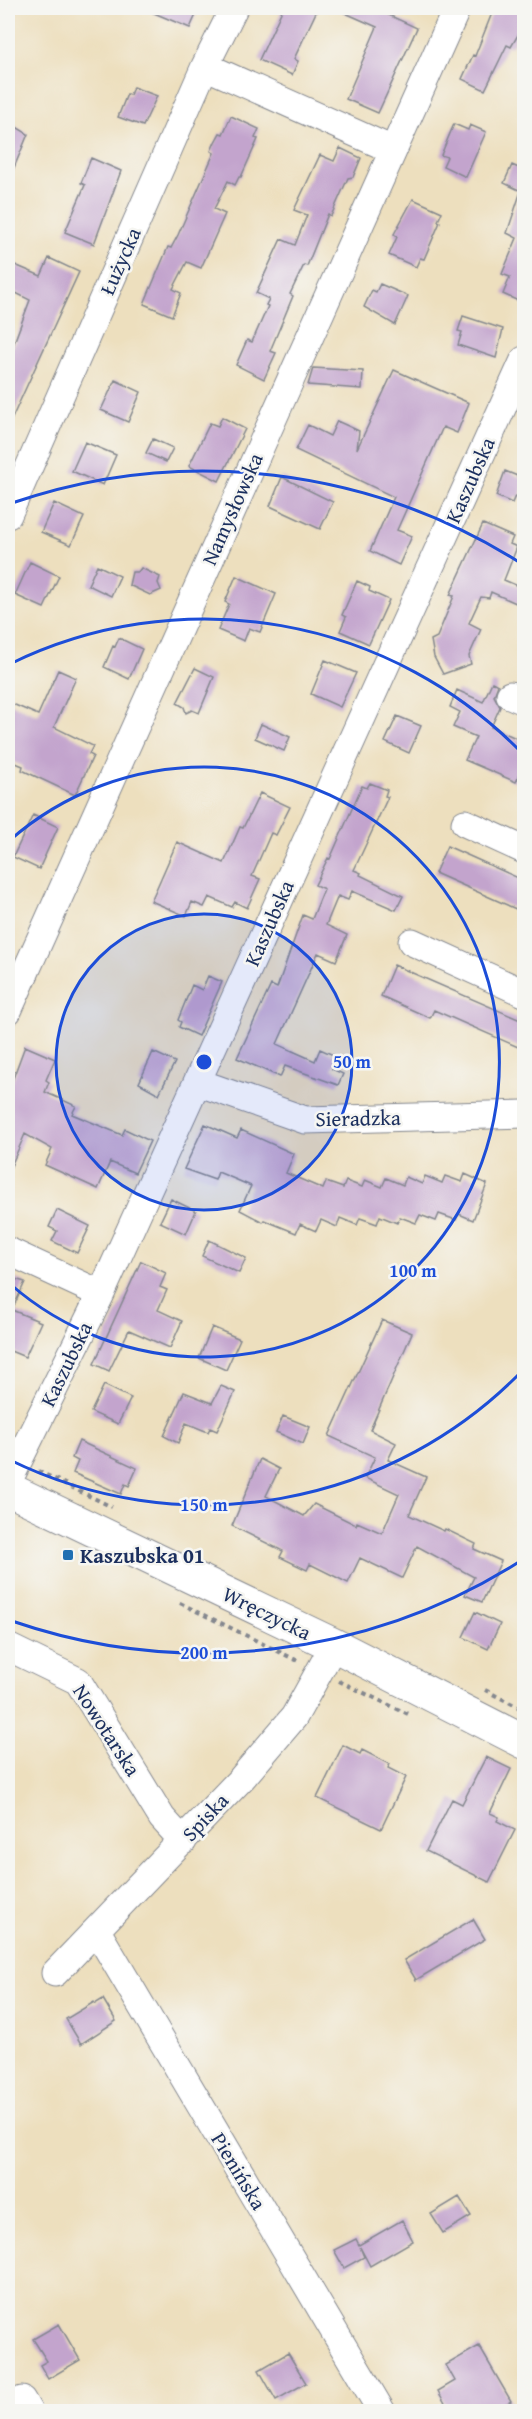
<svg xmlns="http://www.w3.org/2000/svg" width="532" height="2419" viewBox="0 0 532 2419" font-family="'Gentium Book Plus',serif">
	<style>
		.building { fill: #c3a4cd }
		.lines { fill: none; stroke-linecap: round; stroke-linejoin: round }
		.minor-casing { stroke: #84878e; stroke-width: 29 }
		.major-casing { stroke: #84878e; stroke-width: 35 }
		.path { stroke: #84878e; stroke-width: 4; stroke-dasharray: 4.5 4.5; stroke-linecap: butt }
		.minor { stroke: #fff; stroke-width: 27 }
		.major { stroke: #fff; stroke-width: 33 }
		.ring { fill: none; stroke: #1d4ed8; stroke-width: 3 }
		.poi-dot { fill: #1f6fb2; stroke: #f6f6f2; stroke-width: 2 }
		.labels { text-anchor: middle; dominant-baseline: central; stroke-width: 5; stroke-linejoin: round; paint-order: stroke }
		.street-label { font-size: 21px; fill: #1b2f5e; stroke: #f6f6f2 }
		.poi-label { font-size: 21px; font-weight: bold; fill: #1b2f5e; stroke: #f6f6f2; text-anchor: start }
		.centre { fill: #1d4ed8; stroke: #f6f6f2; stroke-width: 3 }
		.ring-label { font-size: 18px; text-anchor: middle; font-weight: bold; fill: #1d4ed8; stroke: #f6f6f2; stroke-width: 5; stroke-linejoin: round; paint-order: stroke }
	</style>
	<rect width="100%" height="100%" fill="#f6f6f2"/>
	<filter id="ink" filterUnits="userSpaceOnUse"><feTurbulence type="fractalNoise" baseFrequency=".0167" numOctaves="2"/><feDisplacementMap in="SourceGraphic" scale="12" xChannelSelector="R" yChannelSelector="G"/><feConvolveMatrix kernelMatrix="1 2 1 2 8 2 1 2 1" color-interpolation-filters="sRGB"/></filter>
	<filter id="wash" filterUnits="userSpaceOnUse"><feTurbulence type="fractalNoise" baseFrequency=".008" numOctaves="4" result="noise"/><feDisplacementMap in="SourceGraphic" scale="24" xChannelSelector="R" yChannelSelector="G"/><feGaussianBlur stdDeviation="1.35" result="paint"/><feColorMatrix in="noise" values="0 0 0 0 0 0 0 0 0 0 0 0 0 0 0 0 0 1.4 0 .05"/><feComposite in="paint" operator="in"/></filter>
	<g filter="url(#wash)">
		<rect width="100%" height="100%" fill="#eddfbe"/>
		<g id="blocks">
			<path class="building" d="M142,8h57l-9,20z
				M283,8h35l-24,51 4,2 -6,14 -33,-15z
				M334,8h48l-2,3 37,17 -39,85 -32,-14 31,-72z
				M494,8h21l10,4v11l-14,24 -4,-2 -22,45 -23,-11 11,-24 2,1z
				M133,87l24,9 -14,30 -25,-9 9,-23 3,1z
				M231,116l28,13 -4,9 3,1 -17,38h-2l-4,8 -7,-4 -14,28 11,5 -24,54 -14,-6 -14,27 8,4 -9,23 -28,-12 24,-57 3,1 7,-13 36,-82 -3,-2 4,-9 5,-9 3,1z
				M8,122l20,12 -20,48z
				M454,124l14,6 2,-5 16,7 -20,45 -23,-11 4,-9 -6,-2z
				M340,148l21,10 -8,19 -5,1 -17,38 -3,-2 -21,52 -3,-1 -14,29 3,2 -23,55 6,2 -12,26 -28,-14 11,-25 5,2 16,-36 -2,-1 3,-6 -13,-6 25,-54 14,6 12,-30 -13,-5 26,-55 14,6z
				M91,158l30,13 -27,73 -29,-12 20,-47 -4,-2z
				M512,165l13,6v133l-22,-10 7,-17 -8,-3 15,-36 -10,-5 14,-42 -17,-8z
				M413,199l29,13 -4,9 2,1 -16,37 -4,-1 -4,9 -27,-12 8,-18 -3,-3z
				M49,258l30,14 -71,155v-68l22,-59 -22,-11v-27l33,14z
				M380,284l28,12 -13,29 -31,-18 8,-17 4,2z
				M463,316l40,13 -7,29 -38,-13 4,-13 -4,-1z
				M313,368l50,3 -1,18 -54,-4z
				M394,370l75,33 -12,30 -14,-6 -46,103 15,6 -13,29 -29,-14 24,-54 -98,-47 12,-25 22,11 7,-15 22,10 -2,18z
				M115,380l26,12 -13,30 -27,-12z
				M222,417l23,12 -26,52 -30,-15 21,-43 8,3z
				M153,439l20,9 -7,14 -20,-9z
				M85,442l31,13 -13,30 -31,-14z
				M505,471l20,8 -5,19 -5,-2 -3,7 -16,-7z
				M282,477l51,25 -13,27 -50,-23z
				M54,503l30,14 -13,28 -30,-13z
				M483,524l30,13 -3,7 7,3 -13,33 21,9v18l-34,-15 -2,6 -8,-1 -12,26 12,6 -12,27 2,8 -28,10 -9,-17 -3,-17 6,-3 17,-41 -4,-1z
				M30,562l29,14 -15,32 -29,-13z
				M97,565l23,11 -9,20 -23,-11z
				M141,568l19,9 -2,6 3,7 -11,5 -21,-10 3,-13h6z
				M236,576l40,18 -16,38 -11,-4 -5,13 -26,-11 11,-26 -4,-2z
				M357,581l13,6 -1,4 20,9 -20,44 -29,-13 6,-14 -4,-2z
				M119,638l23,11 -13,30 -25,-12 9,-21 2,1z
				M325,660l31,13 -16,34 -29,-13z
				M195,668l19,9 -15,36 -7,-3 -6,3 -2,-6 -7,-4z
				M58,670l18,8 -22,49 39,19 -4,8 4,2 -18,39 -53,-25 1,-4 -15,-6v-58l30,13z
				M492,682l6,3 -4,11 6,11 -9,20 34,15v21l-9,19 -51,-22 11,-23 -23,-10 7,-15 -10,-5 7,-17 26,12z
				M397,716l24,10 -12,27 -24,-11z
				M261,724l29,13 -6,14 -29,-13z
				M370,783l17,7 -2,6 3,1 -34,73 7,3 -1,2 43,21 -7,14 -44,-19 -4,9 -10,-4 -12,29 21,10 -11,26 -18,-8 -41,91 38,17 5,-12 18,8 -6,12 11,5 -5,11 -53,-19 -5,11 -43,-19 34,-73 6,3 26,-73 9,4 12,-30 -9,-4 13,-27 2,1 32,-73 5,2z
				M260,793l30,14 -14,28 -5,-2 -19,43 8,3 -13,29 -12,-6 -3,5 -23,-10 -5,10 -12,-5 -6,14 -35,-15 26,-59 47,21 16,-36 3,1z
				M33,815l25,12 -19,42 -26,-12z
				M447,846l78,35v32l-90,-40z
				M394,965l131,57v28l-91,-40 -4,8 -49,-22z
				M208,976l14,6 -24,54 -19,-9 2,-5 -3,-2 14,-35 10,5z
				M25,1046l30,13 -9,21 3,2 -4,10 31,14 -4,8 50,21 3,-6 25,12 -15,32 -25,-11 -12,27 -53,-24 7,-16 -27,-15 -17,39v-81z
				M153,1052l22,10 -16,32 -20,-11z
				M205,1124l32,14 4,-8 53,24 -8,19 37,16 3,-7 17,6 3,-7 16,6 3,-7 17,7 4,-9 17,7 3,-8 16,7 3,-8 17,7 3,-7 17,6 3,-8 22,10 -14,36 -14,-6 -3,6 -17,-6 -3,7 -16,-6 -4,8 -16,-6 -3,6 -17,-7 -3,8 -17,-6 -3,7 -17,-7 -3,9 -16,-7 -5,11 -16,-7 -4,9 -32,-13 -1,2 -23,-12 11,-24 -33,-14 -3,8 -31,-11z
				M171,1199l25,12 -10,23 -26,-12z
				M57,1210l33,16 -13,27 -25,-12 5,-10 -8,-4z
				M209,1240l37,18 -7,15 -37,-17z
				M141,1261l25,12 -6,14 7,3 -9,20 24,11 -12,27 -41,-18 -20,41 -15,-7z
				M8,1277l17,5 -13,28 29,12 -16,35 -17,-7z
				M382,1320l30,13 -42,97 26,13 -8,17 38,17 -17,38 35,16 1,-2 31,15 -2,5 27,12 -19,41 -17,-7 9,-18 -57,-31 -15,32 -42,-20 -12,25 -38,-19 -3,6 -27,-13 3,-6 -51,-25 28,-67 19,10 -13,27 38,20 10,-12 42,21 1,-3 25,11 17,-39 -34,-16 10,-21 -46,-21z
				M212,1327l28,12 -14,31 -27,-12z
				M104,1385l27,13 -13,26 -27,-12z
				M221,1386l14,6 -18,39 -7,-3 -2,4 -22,-9 -8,20 -14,-7 20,-44 28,11z
				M283,1416l27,11 -7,17 -27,-12z
				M79,1441l58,27 -8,18 -4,-2 -4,10 -48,-21 5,-12 -6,-3z
				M475,1612l25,12 -12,25 -25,-12z
				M343,1745l17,9 2,-4 28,14 -2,4 18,9 -25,52 -64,-31z
				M486,1757l25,12 -21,44 9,4 -2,4 18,9 -26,52 -63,-31 26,-52 10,5z
				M473,1919l12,20 -69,41 -12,-20z
				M103,1999l13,22 -35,23 -15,-25 28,-17 1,2z
				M459,2197l12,19 -28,17 -12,-19z
				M402,2220l11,21 -43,25 -10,-19 4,10 -20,11 -10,-18 22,-11 3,6z
				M59,2324l21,36 -32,19 -8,-14 7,-4 -14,-22z
				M479,2346l32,55 -17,11h-44l-12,-21 17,-10 -9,-16z
				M288,2353l18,30 -30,17 -17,-30z"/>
		</g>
	</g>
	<g filter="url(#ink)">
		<use href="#blocks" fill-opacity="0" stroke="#84878e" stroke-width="1.5"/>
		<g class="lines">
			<g class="minor-casing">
				<path id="minor" d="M205,66l188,84
					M8,515l197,-449 29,-58
					M510,695l14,6
					M465,823l59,27
					M412,942l112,51
					M8,1011l449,-1003
					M197,1082l108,38 219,-6
					M8,1251l93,43
					M8,1482l93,-188 423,-934
					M8,1647l70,34 84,137 21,23
					M97,1931l285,481
					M55,1973l187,-195 52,-61 40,-72
					M22,2400l7,12"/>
			</g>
			<g class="major-casing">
				<path id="major" d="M8,1489l326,156 190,97"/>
			</g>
			<path class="path" d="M38,1471l74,36
				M180,1603l120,59
				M339,1681l69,33
				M485,1690l39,20"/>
			<use href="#minor" class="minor"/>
			<use href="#major" class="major"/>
		</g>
	</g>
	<circle cx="204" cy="1062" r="148" fill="#1d4ed8" fill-opacity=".12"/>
	<g class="ring">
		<circle cx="204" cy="1062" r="148"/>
		<path d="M9 841A295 295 0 1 1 9 1283"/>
		<path d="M523 1370A443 443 0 0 1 10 1460M10 664A443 443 0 0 1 523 754"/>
		<path d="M522 1560A591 591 0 0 1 12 1621M12 503A591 591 0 0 1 522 564"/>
	</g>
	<rect class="poi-dot" x="62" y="1549" width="12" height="12" rx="3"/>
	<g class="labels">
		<g class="street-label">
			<text transform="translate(120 261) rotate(-66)">Łużycka</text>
			<text transform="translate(470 480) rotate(-66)">Kaszubska</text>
			<text transform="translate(232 509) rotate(-66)">Namysłowska</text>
			<text transform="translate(269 923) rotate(-66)">Kaszubska</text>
			<text transform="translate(358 1118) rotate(-1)">Sieradzka</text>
			<text transform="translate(66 1364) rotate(-64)">Kaszubska</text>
			<text transform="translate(267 1613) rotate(26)">Wręczycka</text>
			<text transform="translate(107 1730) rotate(57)">Nowotarska</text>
			<text transform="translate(205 1817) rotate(-47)">Spiska</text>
			<text transform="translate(239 2171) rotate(59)">Pienińska</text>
		</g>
		<g class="poi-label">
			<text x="80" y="1555">Kaszubska 01</text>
		</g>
	</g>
	<circle cx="204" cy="1062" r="9" class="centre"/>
	<g class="ring-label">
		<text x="352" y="1068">50 m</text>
		<text x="413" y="1277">100 m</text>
		<text x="204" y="1511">150 m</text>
		<text x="204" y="1659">200 m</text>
	</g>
	<rect width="532" height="2419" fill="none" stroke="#f6f6f2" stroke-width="30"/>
</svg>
